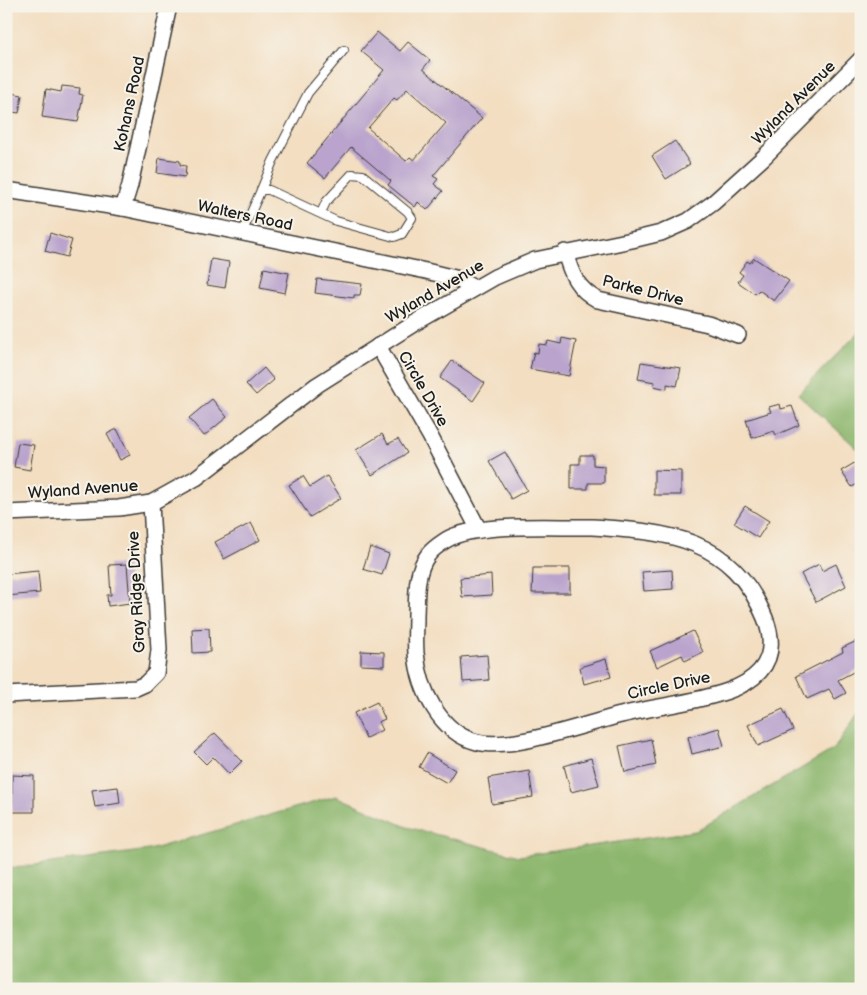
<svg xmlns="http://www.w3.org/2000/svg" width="867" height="995" viewBox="0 0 867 995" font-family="'Balsamiq Sans',sans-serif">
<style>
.forest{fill:#8cb66d;stroke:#546944}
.building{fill:#baa4cd;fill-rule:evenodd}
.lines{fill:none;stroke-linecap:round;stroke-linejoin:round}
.service-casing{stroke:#3c3935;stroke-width:10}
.minor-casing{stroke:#3c3935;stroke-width:18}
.service{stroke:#fff;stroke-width:8}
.minor{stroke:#fff;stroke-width:15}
.labels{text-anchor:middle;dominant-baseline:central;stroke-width:4;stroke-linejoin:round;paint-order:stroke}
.street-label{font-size:16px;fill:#1c1c1c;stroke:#f7f3e8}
</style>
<rect width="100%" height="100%" fill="#f7f3e8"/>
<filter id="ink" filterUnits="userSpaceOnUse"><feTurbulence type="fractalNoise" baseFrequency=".02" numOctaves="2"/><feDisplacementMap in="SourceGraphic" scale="10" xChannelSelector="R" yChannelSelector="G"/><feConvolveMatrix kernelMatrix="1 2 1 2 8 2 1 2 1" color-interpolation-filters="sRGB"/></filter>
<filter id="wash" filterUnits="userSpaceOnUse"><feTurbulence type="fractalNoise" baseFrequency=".0096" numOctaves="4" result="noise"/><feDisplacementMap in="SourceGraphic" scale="20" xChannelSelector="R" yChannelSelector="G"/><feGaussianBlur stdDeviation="1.12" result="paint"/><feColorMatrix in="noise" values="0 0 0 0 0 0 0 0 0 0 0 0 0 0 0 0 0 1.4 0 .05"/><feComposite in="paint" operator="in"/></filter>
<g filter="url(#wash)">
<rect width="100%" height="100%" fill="#f3dec1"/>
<g class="forest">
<polygon points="861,330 861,452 798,394"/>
<polygon points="861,709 861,989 6,989 6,869 149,850 336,796 407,827 519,856 696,831 834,749"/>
</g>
<g id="blocks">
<g class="building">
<path d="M377,32L400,51L408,42L430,60L423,69L482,118L433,176L438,179L434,184L443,191L427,210L418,202L415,207L388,185L391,181L351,147L325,178L307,163L384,70L361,51ZM407,89L446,123L414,160L410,157L406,161L368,128L394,98L397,100Z"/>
<polygon points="62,86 80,88 79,94 83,95 78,122 42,117 46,89 61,92"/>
<polygon points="6,92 22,95 19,113 6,111"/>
<polygon points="675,141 690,164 666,179 652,156"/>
<polygon points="159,158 180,161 180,165 186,166 185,177 157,173"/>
<polygon points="50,233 72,240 67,257 45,251"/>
<polygon points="754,258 789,281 774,301 759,290 755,294 738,282 743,275 739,272 747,261 750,263"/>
<polygon points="211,259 229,262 225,288 207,285"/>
<polygon points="264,268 289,273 285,293 260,288"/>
<polygon points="317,279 362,284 360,295 354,295 354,298 315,293"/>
<polygon points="562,338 576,341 569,376 530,369 534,352 538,353 539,344 547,345 548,341 561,344"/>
<polygon points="452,361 485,383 473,401 440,378"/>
<polygon points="641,362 681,368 677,386 667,384 667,389 654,386 655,382 638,379"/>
<polygon points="264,368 274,380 256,395 246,384"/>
<polygon points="212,399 227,417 204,436 189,418"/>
<polygon points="780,404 781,409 792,406 799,425 776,435 774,431 752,438 746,420 771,412 769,407"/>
<polygon points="117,429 130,455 120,460 107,434"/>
<polygon points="382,434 388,444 398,439 407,453 372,475 356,450"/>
<polygon points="18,443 34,445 30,470 14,467"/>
<polygon points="505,452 527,490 511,499 489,461"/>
<polygon points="580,455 593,455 593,465 604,466 604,483 588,483 588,489 571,489 571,464 580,464"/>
<polygon points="861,459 861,482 852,487 841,471"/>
<polygon points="654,470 681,471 681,495 654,495"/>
<polygon points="303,476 310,487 327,476 341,498 310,517 289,485"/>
<polygon points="745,506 769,521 758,538 734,523"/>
<polygon points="251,523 260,540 224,559 215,542"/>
<polygon points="370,547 389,554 382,575 363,569"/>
<polygon points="127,564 130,603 108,606 107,595 111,595 109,565"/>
<polygon points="819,564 822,571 836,564 846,586 816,602 801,574"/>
<polygon points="533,568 570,568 570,593 532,593"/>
<polygon points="672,570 673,589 644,591 642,572"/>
<polygon points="38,571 40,593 6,596 6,574"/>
<polygon points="491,575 492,595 462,597 460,578"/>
<polygon points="209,628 210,652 193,653 192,629"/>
<polygon points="693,631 703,652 685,661 682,655 657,667 650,651"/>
<polygon points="861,639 861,668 838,680 846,693 835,699 829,689 807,699 796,676 843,652 842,648"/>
<polygon points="361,651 384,652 384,666 361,665"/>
<polygon points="487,655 489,680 463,682 461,657"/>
<polygon points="606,659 611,677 584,684 580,667"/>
<polygon points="377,702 385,719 378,722 382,730 366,738 354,713"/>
<polygon points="783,709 793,730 758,746 748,725"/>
<polygon points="719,728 724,746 692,754 688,737"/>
<polygon points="215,733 242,761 229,774 213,757 206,764 194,752"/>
<polygon points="651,739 656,765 625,772 619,746"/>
<polygon points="427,753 455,770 447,783 419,767"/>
<polygon points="591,758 599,785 571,792 564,766"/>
<polygon points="529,771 533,797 492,804 488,778"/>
<polygon points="12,775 34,776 34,812 12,812"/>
<polygon points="118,787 120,803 95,807 92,790"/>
</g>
</g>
</g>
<g filter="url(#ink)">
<use href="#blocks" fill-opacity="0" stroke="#3c3935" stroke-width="1"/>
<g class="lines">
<g class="service-casing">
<g id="service">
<polyline points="261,190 273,161 308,93 344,50"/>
<polyline points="242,233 261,190 269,190 336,221 394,237 402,234 412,218 408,212 363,175 352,174 326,202 321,213"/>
</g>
</g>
<g class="minor-casing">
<g id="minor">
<polyline points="6,190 123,208 426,271 455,278 474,288"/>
<polyline points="123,208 130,185 169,6"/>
<path d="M565,252C571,274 577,289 598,300L708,324L738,335"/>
<polyline points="378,346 430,436 479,530"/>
<polyline points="6,513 119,508 151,503 196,478 317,385 415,323 495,277 535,260 632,240 661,233 688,221 713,203 764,157 861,59"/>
<path d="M592,527C668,532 732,537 765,618C772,636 774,655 760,671C752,680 739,687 728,691C694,703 656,706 621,715C584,724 512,751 477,742C440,733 419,689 416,653C415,641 416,628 416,615C417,596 415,572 428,555C432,549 440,544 446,540C476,522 555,528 592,527Z"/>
<polyline points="6,695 136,688 145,684 156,673 159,650 151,503"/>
</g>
</g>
<use href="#service" class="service"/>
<use href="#minor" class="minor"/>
</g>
</g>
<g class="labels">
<g class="street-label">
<text transform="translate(794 103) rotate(-45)">Wyland Avenue</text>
<text transform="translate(130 104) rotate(-78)">Kohans Road</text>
<text transform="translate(245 216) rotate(12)">Walters Road</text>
<text transform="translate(643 291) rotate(14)">Parke Drive</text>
<text transform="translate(435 292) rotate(-30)">Wyland Avenue</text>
<text transform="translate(423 389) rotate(60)">Circle Drive</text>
<text transform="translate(83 490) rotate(-4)">Wyland Avenue</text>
<text transform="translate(137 592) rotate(-93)">Gray Ridge Drive</text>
<text transform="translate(669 686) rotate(-12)">Circle Drive</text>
</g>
</g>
<rect width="867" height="995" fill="none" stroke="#f7f3e8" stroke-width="25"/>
</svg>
